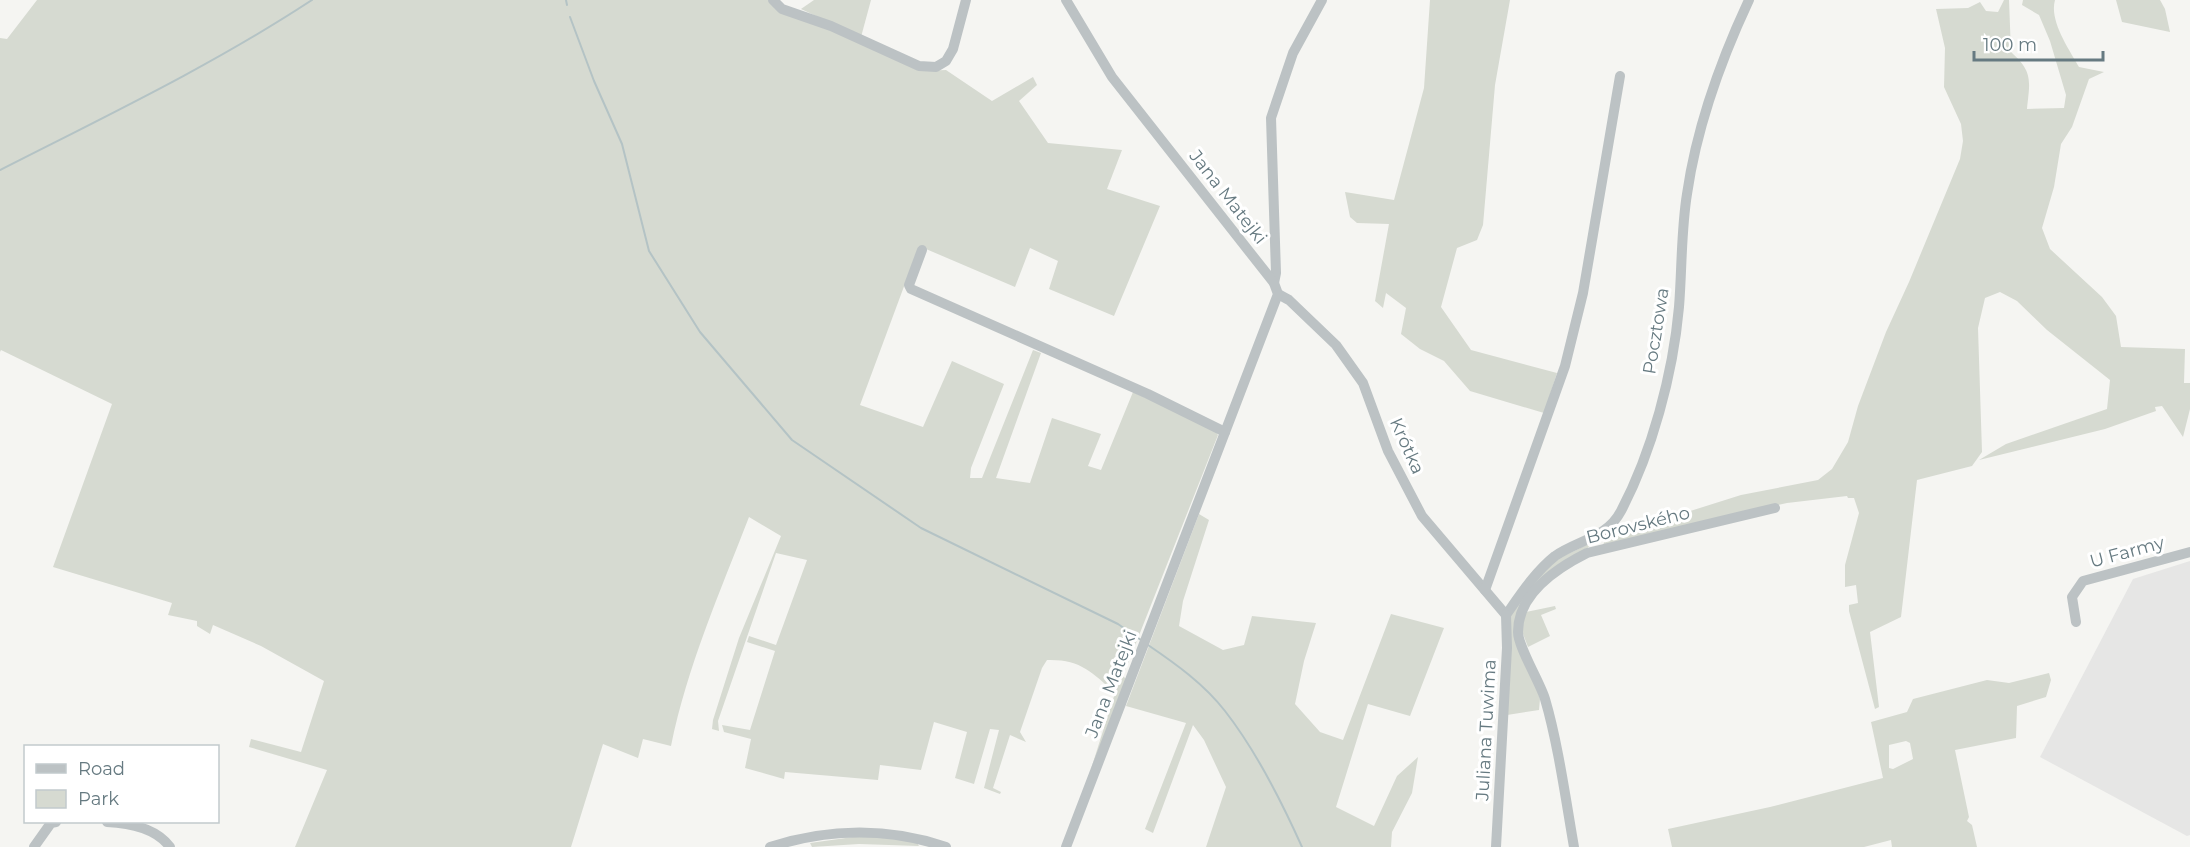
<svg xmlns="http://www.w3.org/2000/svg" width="2190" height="847" viewBox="0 0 2190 847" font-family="Montserrat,sans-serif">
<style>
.built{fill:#e6e6e5}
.green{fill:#d6dad1;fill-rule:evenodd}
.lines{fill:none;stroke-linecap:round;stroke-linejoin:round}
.stream{stroke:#b4c3c5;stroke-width:2}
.minor{stroke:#bcc2c4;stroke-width:10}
.labels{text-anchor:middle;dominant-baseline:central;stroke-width:6;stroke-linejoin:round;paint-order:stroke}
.street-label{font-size:18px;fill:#667a81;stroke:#fff}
</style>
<rect width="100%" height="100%" fill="#f5f5f2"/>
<polygon class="built" points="2190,561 2190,835 2187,836 2040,757 2133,579"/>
<g class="green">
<path d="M37,0H771L923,71L946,70L992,101L1033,77L1037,85L1019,101L1048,143L1122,150L1107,189L1160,206L1114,316L1049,289L1058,261L1030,248L1015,287L919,246L860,405L923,427L952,361L1004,384L971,468L970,478H982L1033,350L1041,353L996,478L1030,483L1052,418L1101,434L1088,466L1101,470L1133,392L1214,429L1218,435L1123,676L1126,679L1091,769L1115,693C1092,672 1080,659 1047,660L1042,668L1020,732L1026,742L1010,735L993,788L1001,792L1000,794L984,788L999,730L990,729L974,784L955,778L967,732L934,722L921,770L880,765L878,780L785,772L784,779L745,768L751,739L724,732L722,725L750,730L775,651L747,642L749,636L776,645L807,560L776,553L718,721L719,731L712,729L713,720L739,638L781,536L749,517C720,592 687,667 671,746L643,739L638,758L603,744L571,847H295L327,770L249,747L251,739L301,752L324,681L261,646L213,625L210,634L197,626V621L168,615L172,603L53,567L112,404L1,350L0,352V38L7,39Z"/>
<polygon points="814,0 871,0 861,37 801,9"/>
<polygon points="1430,0 1510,0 1495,85 1483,225 1477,240 1457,248 1441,307 1471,350 1557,373 1544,413 1470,391 1444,361 1420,349 1401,334 1406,308 1386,293 1383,308 1375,301 1389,224 1357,223 1350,217 1345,192 1394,200 1424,88"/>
<path d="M2004,0H2009L2011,52C2033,72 2030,80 2027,109L2064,108L2066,95L2050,41L2039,15L2022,5L2023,0H2055C2049,21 2069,49 2079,67L2104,72L2089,79L2072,127L2061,144L2054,187L2042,228L2050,249L2102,297L2116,316L2121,347L2185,349L2184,383H2190V409L2183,437L2162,406L2155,407L2156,411L2105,429L1979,460L2006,444L2107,409L2110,380L2047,330L2017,301L2000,292L1985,298L1978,328L1982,452L1972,466L1917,480L1901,617L1870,632L1879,707L1875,709L1849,611V605L1858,603L1856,585L1845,587V565L1859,513L1854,498H1848L1847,496L1787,503L1602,546L1608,537L1741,495L1818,480L1832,469L1848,442L1858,406L1886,332L1909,282L1960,159L1963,141L1961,124L1944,87L1945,48L1936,9L1968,8L1980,2L1986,11L1998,12Z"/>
<polygon points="2116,0 2160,0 2165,9 2170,32 2122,22"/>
<polygon points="1199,514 1209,520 1183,601 1179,626 1223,650 1244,645 1252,616 1316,623 1304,661 1295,704 1320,732 1343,740 1391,614 1444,628 1410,716 1368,704 1336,807 1374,826 1397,776 1418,757 1412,793 1392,832 1391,847 1206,847 1226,787 1204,740 1193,725 1153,833 1145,829 1186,723 1126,706"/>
<polygon points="1591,543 1587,549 1545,575 1515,623 1540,699 1539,710 1507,715 1511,613 1525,591 1555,560"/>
<polygon points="1555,606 1556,609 1541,615 1550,636 1528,647 1520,626 1526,612"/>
<path d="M2049,673L2051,680L2046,697L2017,706L2016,738L1955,750L1969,817L1967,821L1972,825L1977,847H1892L1891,840L1864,847H1672L1668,829L1770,807L1883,778L1871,722L1907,712L1913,699L1987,680L2009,683ZM1906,741L1910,743L1913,759L1893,769L1889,768V745Z"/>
<polygon points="853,837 897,837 916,841 919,846 859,844 812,847 810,843"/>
</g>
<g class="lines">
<g class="stream">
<polyline points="566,0 567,5"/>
<polyline points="570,17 594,81 622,144 649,251 700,332 792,440 921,528 1118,624 1141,640"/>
<path d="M0,170C106,116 213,65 312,0"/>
<path d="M1148,645C1176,664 1204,684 1225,711C1257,752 1281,800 1302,847"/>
</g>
<g class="minor">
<polyline points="773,0 782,9 831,26 919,66 936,67 946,61 953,49 966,0"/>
<polyline points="922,250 909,285 911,289 1148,394 1225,432"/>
<polyline points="1274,283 1276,273 1271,118 1293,53 1322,0"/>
<polyline points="1278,294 1289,300 1336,345 1363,383 1388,451 1422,516 1506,615"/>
<polyline points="1485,590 1565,366 1583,293 1620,76"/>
<path d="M1506,615C1520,595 1535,572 1555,556C1578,540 1607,538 1621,511C1652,452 1673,374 1679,307C1682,270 1681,231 1687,194C1697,125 1720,62 1749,0"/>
<polyline points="2076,622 2072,597 2083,581 2190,552"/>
<path d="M107,822C129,823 156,828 170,847"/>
<polyline points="34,847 51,823 56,822"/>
<path d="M770,847C830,828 887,827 946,847"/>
<polyline points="1066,847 1278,294 1274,283 1112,77 1066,0"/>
<polyline points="1496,847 1507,648 1506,615"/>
<path d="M1574,847C1566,801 1558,743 1545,699C1540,682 1518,647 1518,632C1518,593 1557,568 1587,553L1775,508"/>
</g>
</g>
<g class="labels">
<g class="street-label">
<text transform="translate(1228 197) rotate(52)">Jana Matejki</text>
<text transform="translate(1656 331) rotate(-81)">Pocztowa</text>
<text transform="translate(1407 446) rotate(66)">Krótka</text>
<text transform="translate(1638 525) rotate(-14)">Borovského</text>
<text transform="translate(2127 552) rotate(-15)">U Farmy</text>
<text transform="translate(1111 684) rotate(-69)">Jana Matejki</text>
<text transform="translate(1486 730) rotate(-87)">Juliana Tuwima</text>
</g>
</g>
<rect x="24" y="745" width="195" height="78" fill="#ffffff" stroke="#c2cacd" stroke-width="1.5"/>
<rect x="36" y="764" width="30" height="9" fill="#bcc2c4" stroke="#c2cacd" stroke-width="1.5"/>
<text x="78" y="775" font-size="18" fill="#667a81">Road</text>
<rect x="36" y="790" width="30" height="18" fill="#d6dad1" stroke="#c2cacd" stroke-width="1.5"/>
<text x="78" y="805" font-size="18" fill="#667a81">Park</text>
<path d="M1974 51v9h129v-9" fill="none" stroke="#667a81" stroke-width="3"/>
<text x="1983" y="51" font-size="18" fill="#667a81" stroke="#ffffff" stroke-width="4.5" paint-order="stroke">100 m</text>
</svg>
